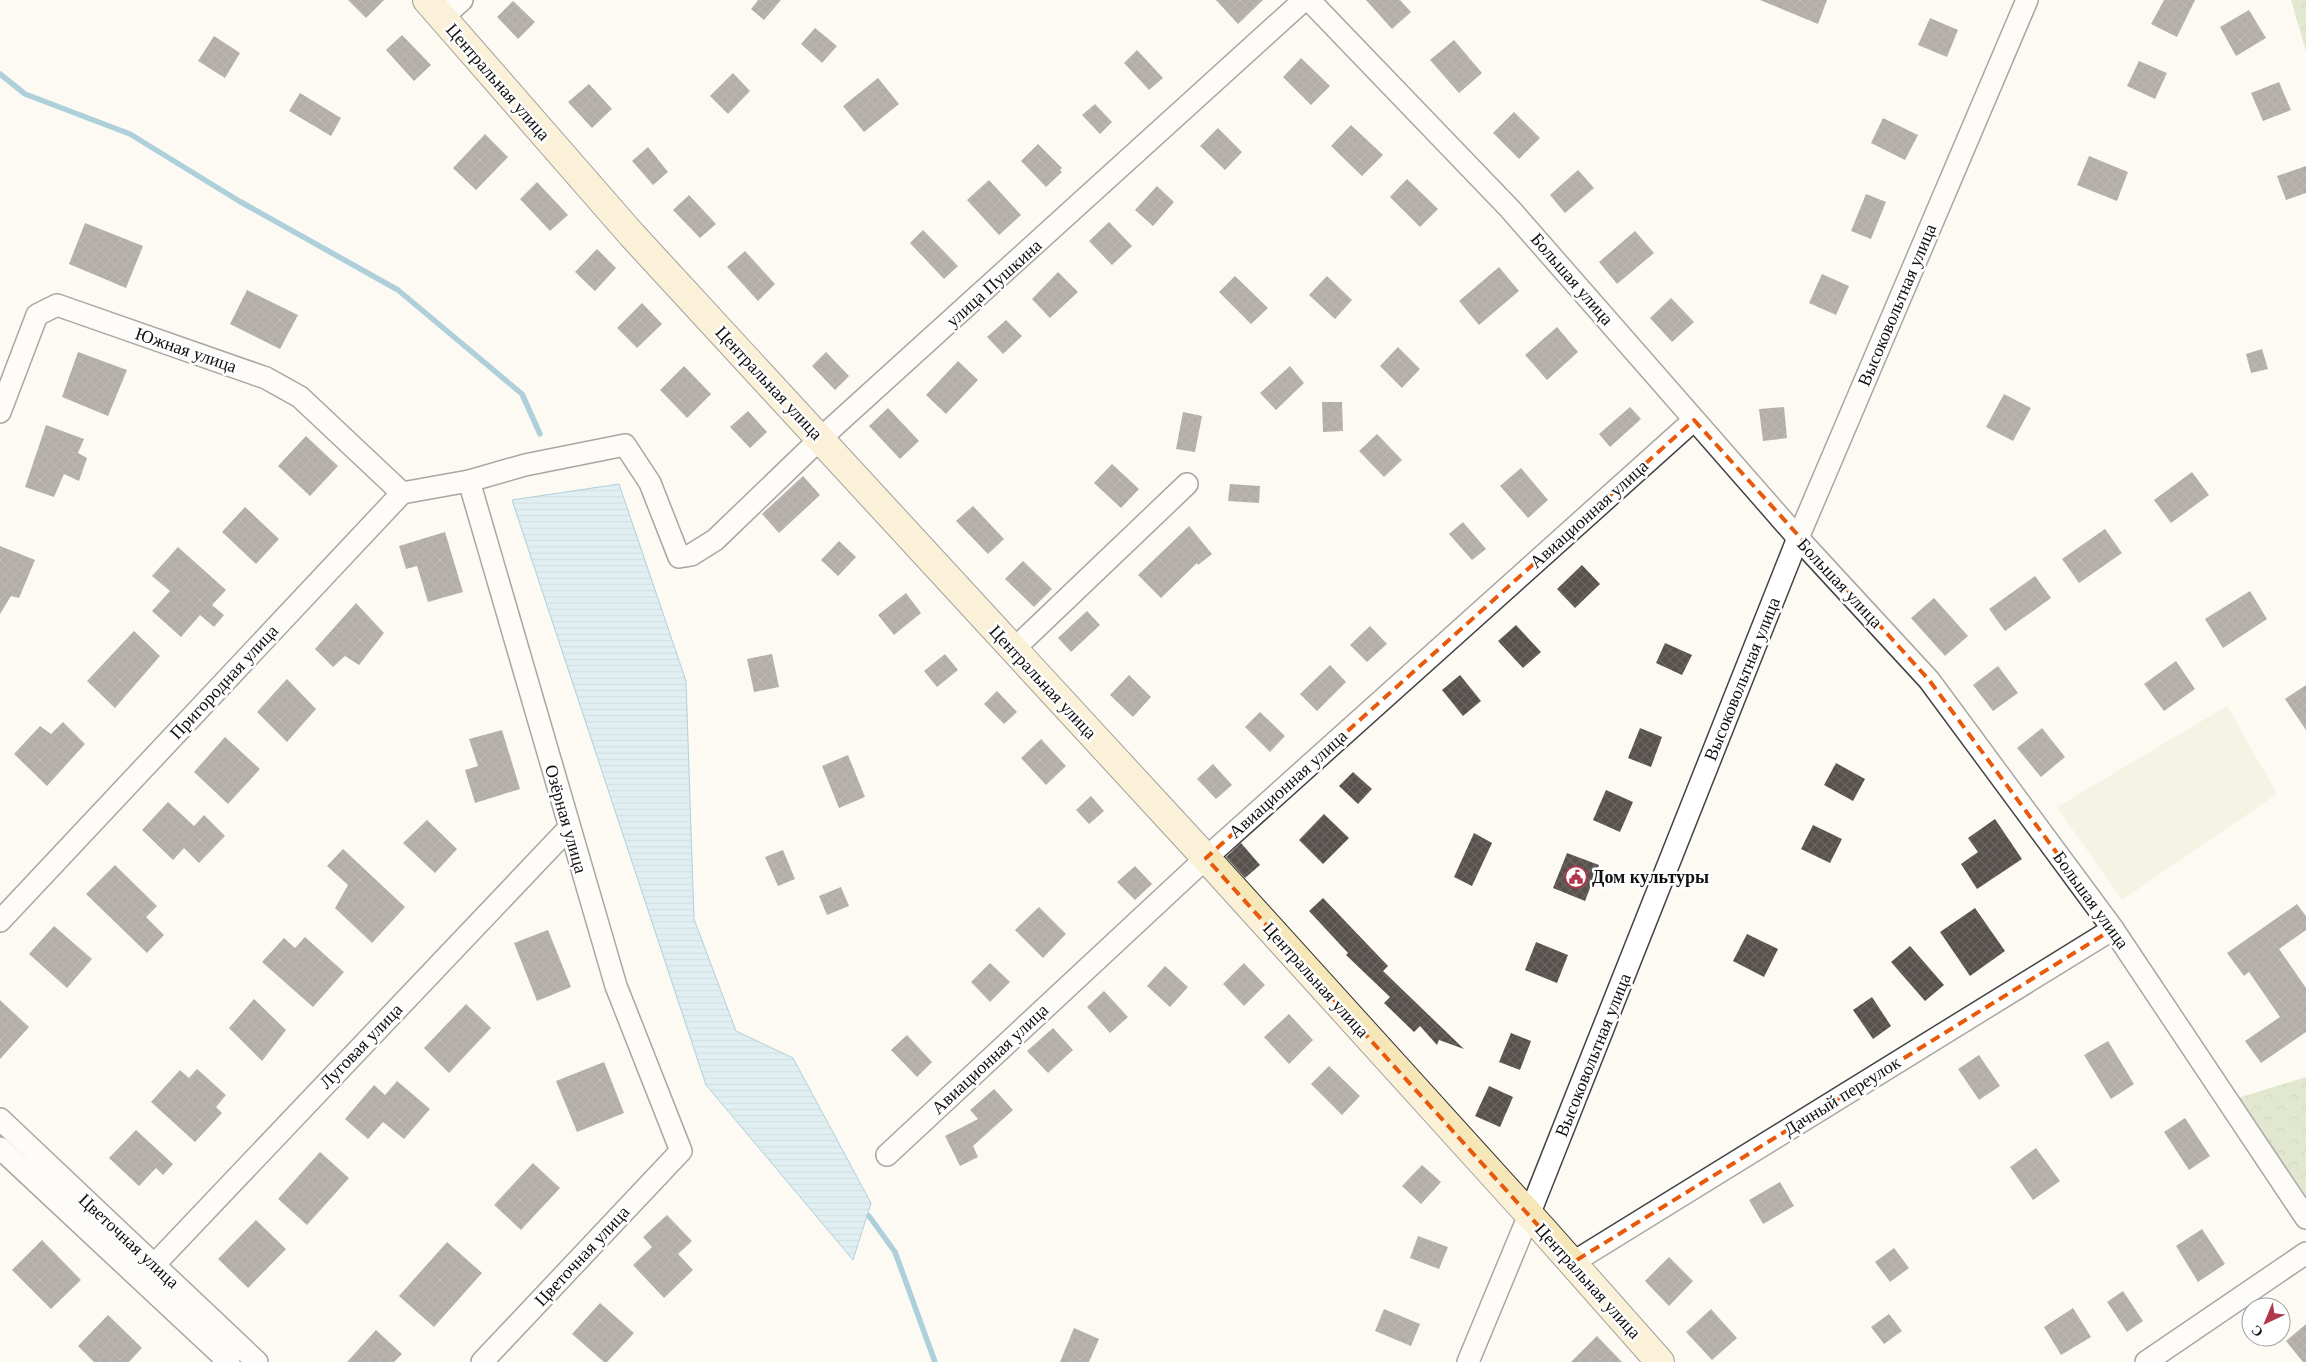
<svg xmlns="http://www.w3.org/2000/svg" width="2306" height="1362" viewBox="0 0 2306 1362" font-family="'Times New Roman',serif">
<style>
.forest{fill:url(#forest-crowns)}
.pitch{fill:#e7edd1}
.water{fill:url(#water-rules);stroke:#4e9ebd}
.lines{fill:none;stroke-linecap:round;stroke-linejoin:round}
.stream{stroke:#4e9ebd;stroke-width:5.5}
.building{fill:url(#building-cross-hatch)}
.street-casing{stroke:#434343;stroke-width:24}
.secondary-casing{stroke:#323232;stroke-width:30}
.street{stroke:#fff;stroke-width:21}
.secondary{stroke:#f5e7b7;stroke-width:28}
.marked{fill:none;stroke:#e8590c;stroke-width:4;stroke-dasharray:10 6;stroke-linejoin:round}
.labels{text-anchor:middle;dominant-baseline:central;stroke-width:5;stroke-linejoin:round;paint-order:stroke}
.street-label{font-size:18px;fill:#101010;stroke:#fff}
.poi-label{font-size:18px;font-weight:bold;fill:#101010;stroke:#fff;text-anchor:start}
</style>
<defs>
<pattern id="forest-crowns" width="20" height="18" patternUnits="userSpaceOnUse" patternTransform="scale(1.25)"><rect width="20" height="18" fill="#bed3a2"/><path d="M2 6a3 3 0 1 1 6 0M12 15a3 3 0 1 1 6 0" fill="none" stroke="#a2b48a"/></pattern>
<pattern id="water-rules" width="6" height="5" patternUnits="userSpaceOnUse" patternTransform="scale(1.25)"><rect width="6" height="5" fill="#bee3ef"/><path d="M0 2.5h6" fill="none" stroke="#a2c2cc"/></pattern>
<pattern id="building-cross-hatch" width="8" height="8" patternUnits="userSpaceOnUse" patternTransform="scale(1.25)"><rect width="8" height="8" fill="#57504d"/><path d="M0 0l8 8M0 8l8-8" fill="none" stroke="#6a6562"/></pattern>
</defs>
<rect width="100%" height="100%" fill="#fdfaf4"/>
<g class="forest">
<polygon points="2291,0 2306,0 2306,51"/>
<polygon points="2306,1077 2306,1203 2238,1098"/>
</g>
<polygon class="pitch" points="2227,706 2277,794 2122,900 2057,807"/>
<polygon class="water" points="619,484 686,681 694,919 736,1031 793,1058 871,1203 853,1260 706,1085 512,500"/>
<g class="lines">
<g class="stream">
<polyline points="0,74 25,94 130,134 239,201 398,290 522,394 540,434"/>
<polyline points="869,1216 895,1252 935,1362"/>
</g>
</g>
<g class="building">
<polygon points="348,0 384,0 366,18"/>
<polygon points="758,0 781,0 764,20 751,9"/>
<polygon points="1216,0 1263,0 1238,24"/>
<polygon points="1366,0 1400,0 1411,12 1392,29"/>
<polygon points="1760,0 1827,0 1818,24"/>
<polygon points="2164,0 2195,0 2177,37 2151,24"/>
<polygon points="513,1 535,22 518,39 497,17"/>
<polygon points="2249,10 2266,38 2236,56 2220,27"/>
<polygon points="1930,18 1958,30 1947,57 1918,45"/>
<polygon points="815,28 837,46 822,63 801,44"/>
<polygon points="402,35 431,65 414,81 386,50"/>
<polygon points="214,36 240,53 225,78 198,61"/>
<polygon points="1454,40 1482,73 1459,93 1430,60"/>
<polygon points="1137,50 1163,78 1149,90 1124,63"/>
<polygon points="1301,58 1330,86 1311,105 1283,77"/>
<polygon points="2139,61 2167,73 2155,99 2127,86"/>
<polygon points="733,73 750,91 728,114 710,96"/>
<polygon points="878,78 899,104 864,132 843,106"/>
<polygon points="2279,82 2291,110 2263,121 2251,93"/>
<polygon points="589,84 612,109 592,128 568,102"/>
<polygon points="300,93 341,118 331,136 289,111"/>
<polygon points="1095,104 1112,122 1100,134 1082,115"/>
<polygon points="1514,112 1540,138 1519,159 1493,133"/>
<polygon points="1883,118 1918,135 1905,160 1871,143"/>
<polygon points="1351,125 1383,155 1362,176 1331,146"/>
<polygon points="1218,128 1242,152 1225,170 1200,146"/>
<polygon points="485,134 508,157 476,190 453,168"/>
<polygon points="1038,144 1062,168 1060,170 1062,172 1046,187 1021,161"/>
<polygon points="648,147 668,172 653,185 632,161"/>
<polygon points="2089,156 2128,172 2117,201 2077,185"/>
<polygon points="2306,166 2306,193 2286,200 2277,176"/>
<polygon points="1578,170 1594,188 1565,213 1550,195"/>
<polygon points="1407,179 1438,209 1420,227 1390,197"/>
<polygon points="989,180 1021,215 999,235 967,200"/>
<polygon points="537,182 568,215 550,231 520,199"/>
<polygon points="1157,186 1174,202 1153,226 1135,210"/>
<polygon points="1866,194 1886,202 1871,239 1851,231"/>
<polygon points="689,195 716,224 700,238 673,210"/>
<polygon points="1109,222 1132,246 1112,265 1089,241"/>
<polygon points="85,223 143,246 126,288 69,264"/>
<polygon points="923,230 958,266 944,279 910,243"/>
<polygon points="1635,231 1654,253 1617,284 1599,262"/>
<polygon points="597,249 616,268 595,291 575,272"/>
<polygon points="745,251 775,284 758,301 727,267"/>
<polygon points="1499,267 1519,291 1479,325 1459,301"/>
<polygon points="1058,272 1078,292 1050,318 1032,299"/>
<polygon points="1822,274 1849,286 1836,315 1809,303"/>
<polygon points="1235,276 1268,308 1251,324 1219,292"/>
<polygon points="1327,276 1352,300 1335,319 1309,295"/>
<polygon points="247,290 298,315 280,349 230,324"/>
<polygon points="1671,298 1694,322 1672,342 1650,318"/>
<polygon points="642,303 662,324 637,348 617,328"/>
<polygon points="1006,320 1022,336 1003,354 987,337"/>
<polygon points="1557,327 1578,352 1547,380 1525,355"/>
<polygon points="1398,347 1420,369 1402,388 1380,366"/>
<polygon points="2262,349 2268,369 2251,373 2246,354"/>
<polygon points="78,352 127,370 108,416 62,397"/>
<polygon points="826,352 849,376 835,390 812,366"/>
<polygon points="958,361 978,380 946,414 926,395"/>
<polygon points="684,366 711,394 687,418 660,390"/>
<polygon points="1290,366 1304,383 1276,410 1260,393"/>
<polygon points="2004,394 2031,408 2013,441 1986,427"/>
<polygon points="1322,402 1342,402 1343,431 1323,432"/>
<polygon points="1630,407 1641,419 1610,447 1599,434"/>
<polygon points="1784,407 1787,438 1763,441 1759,409"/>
<polygon points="888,408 919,441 900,459 869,426"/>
<polygon points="748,411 767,432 750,448 730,427"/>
<polygon points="1183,412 1202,416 1195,452 1176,449"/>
<polygon points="46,425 84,439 78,453 87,458 79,481 64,474 54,497 25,487"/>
<polygon points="1377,434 1402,460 1384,477 1359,451"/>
<polygon points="306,436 338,466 310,496 278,466"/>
<polygon points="1112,464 1139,489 1121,508 1094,483"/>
<polygon points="1521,468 1548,500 1528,518 1500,486"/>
<polygon points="2192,472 2209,495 2171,523 2154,500"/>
<polygon points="803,476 820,495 779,533 762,514"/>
<polygon points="1230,484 1260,486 1259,503 1228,501"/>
<polygon points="973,506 1004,539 988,554 956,521"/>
<polygon points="245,507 279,539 256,564 222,532"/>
<polygon points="1463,522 1486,549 1472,560 1449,534"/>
<polygon points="1189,526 1212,554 1198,565 1197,563 1161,598 1138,575"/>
<polygon points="2105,529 2122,553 2079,583 2062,559"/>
<polygon points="445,532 463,592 428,602 417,566 406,569 399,546"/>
<polygon points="839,541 856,557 838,576 821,560"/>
<polygon points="0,546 35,560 19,598 11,596 0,614"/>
<polygon points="178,547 226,590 212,605 224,615 214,627 200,615 181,637 152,611 170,591 152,576"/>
<polygon points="1023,561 1052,589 1034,607 1005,579"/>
<polygon points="1582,565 1600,584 1575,608 1557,589"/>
<polygon points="2035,576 2051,598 2005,631 1989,609"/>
<polygon points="2250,591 2267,619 2223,648 2205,619"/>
<polygon points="906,593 921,613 894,635 878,615"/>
<polygon points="1934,598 1968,636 1945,656 1911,618"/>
<polygon points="356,603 384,633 359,665 345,656 333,667 315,649"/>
<polygon points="1087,611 1100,625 1071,652 1058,638"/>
<polygon points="1516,625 1541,652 1523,668 1498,641"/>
<polygon points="1370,626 1387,644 1367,662 1350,645"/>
<polygon points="134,631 160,656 115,708 87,681"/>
<polygon points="1665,643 1692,655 1682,675 1656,663"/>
<polygon points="772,654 779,687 754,692 747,659"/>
<polygon points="945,654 958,670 937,687 924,671"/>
<polygon points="2176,661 2195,689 2164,711 2144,684"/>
<polygon points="1330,665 1346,682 1317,711 1300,694"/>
<polygon points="1998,666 2018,693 1993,711 1973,685"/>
<polygon points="1129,675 1151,697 1133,717 1110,695"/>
<polygon points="1460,675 1481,701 1463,716 1442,690"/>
<polygon points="287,679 316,709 287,742 257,712"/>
<polygon points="2306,685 2306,730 2285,699"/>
<polygon points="997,691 1017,712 1004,724 984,704"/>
<polygon points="1260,712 1285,736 1270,752 1245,727"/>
<polygon points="63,722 85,744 47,786 14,754 40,726 51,734"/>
<polygon points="1640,728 1662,737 1651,767 1628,758"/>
<polygon points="2042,728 2065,757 2041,777 2017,748"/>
<polygon points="502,730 520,789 475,803 465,770 478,766 469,739"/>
<polygon points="225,737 260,769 228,804 194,772"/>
<polygon points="1041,739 1066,766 1046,785 1021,758"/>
<polygon points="848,755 865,797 839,808 822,766"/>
<polygon points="1836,763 1865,779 1853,801 1824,785"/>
<polygon points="1213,764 1232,785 1216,799 1197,779"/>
<polygon points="1353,772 1372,789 1358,804 1339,786"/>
<polygon points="1606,790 1633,802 1620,832 1593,820"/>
<polygon points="1091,796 1104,811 1089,824 1076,810"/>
<polygon points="168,802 194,826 204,815 225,836 199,863 184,848 173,860 142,830"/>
<polygon points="1324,814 1349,838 1323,864 1299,840"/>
<polygon points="1995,819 2022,859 1977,889 1961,864 1978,852 1968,838"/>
<polygon points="427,820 457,849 435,873 403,843"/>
<polygon points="1813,825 1842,839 1830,863 1801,849"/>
<polygon points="1474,833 1492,843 1472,886 1454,877"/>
<polygon points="1241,843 1260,865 1245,878 1226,857"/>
<polygon points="343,849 405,907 372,943 335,908 348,885 327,866"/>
<polygon points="783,850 795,879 778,886 765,857"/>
<polygon points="1567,853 1599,865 1585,901 1553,888"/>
<polygon points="115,865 157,906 146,917 164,935 147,953 86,894"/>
<polygon points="1135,866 1152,884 1135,900 1117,882"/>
<polygon points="841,887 849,906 827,915 819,896"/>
<polygon points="1323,898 1388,966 1383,971 1464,1049 1439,1040 1437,1045 1420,1026 1414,1032 1384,1003 1390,997 1346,955 1348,953 1309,911"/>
<polygon points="2297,904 2306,916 2306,930 2279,949 2306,988 2306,1032 2261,1063 2245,1041 2280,1017 2249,972 2244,976 2227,953"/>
<polygon points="1039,907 1066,934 1043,958 1015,930"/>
<polygon points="1975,908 2005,951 1970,976 1940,932"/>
<polygon points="54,926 92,959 67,988 29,954"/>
<polygon points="548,930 571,987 537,1001 514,943"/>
<polygon points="1747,934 1778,949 1764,977 1733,961"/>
<polygon points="305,937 344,972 313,1007 262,962 284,938 295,948"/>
<polygon points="1536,942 1568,955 1557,983 1525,970"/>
<polygon points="1910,946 1944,985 1925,1001 1891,962"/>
<polygon points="990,963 1010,982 990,1002 971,982"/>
<polygon points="1244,963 1265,985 1244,1006 1223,984"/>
<polygon points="1165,966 1188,987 1170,1007 1147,986"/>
<polygon points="1104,991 1128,1017 1110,1033 1087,1007"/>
<polygon points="1872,997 1891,1026 1873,1039 1853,1010"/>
<polygon points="254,999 286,1030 262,1061 229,1028"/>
<polygon points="0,1000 29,1027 0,1059"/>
<polygon points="466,1004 491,1028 449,1073 424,1048"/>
<polygon points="1289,1014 1313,1040 1289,1064 1264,1037"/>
<polygon points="1053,1028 1073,1050 1048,1073 1027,1051"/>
<polygon points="1511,1033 1531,1041 1520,1070 1499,1062"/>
<polygon points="907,1035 932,1062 917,1077 891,1050"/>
<polygon points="2108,1041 2134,1084 2111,1099 2084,1055"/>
<polygon points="1979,1055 2000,1086 1979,1100 1958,1069"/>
<polygon points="604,1062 624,1113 577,1132 556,1081"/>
<polygon points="1329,1066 1360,1096 1342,1115 1311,1084"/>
<polygon points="197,1069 226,1095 216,1107 222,1113 195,1142 151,1102 180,1070 189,1078"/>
<polygon points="397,1081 430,1109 404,1139 383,1122 368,1139 345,1119 374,1085 385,1095"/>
<polygon points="1489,1086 1513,1097 1500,1127 1475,1116"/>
<polygon points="994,1089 1013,1110 973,1146 978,1157 960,1166 945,1136 978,1119 970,1110"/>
<polygon points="2185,1118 2210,1156 2189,1170 2164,1132"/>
<polygon points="136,1130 173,1164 163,1175 156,1168 139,1186 109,1158"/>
<polygon points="2036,1148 2060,1181 2033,1200 2010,1167"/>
<polygon points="320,1152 349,1178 307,1225 278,1199"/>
<polygon points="533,1163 560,1188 521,1230 494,1205"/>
<polygon points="1422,1165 1441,1182 1421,1204 1402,1186"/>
<polygon points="1780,1182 1794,1206 1763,1224 1749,1200"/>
<polygon points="667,1215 692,1241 678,1254 693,1270 664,1298 633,1265 652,1247 643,1237"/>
<polygon points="256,1220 286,1249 248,1288 218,1259"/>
<polygon points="2202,1229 2225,1264 2198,1282 2176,1246"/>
<polygon points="1418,1236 1448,1247 1439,1269 1410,1258"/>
<polygon points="42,1240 81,1280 51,1309 12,1270"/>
<polygon points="447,1242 482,1273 434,1327 399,1296"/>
<polygon points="1894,1248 1909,1268 1890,1282 1875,1262"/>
<polygon points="1669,1257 1693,1281 1669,1306 1645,1281"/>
<polygon points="2123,1291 2143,1321 2127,1332 2107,1302"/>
<polygon points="600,1303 634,1333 607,1362 604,1362 572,1334"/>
<polygon points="2073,1308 2091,1337 2061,1355 2044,1327"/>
<polygon points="1384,1309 1420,1324 1411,1346 1375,1331"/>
<polygon points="1711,1309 1737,1338 1712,1360 1686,1332"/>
<polygon points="1889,1314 1902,1331 1884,1344 1871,1327"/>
<polygon points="108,1315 142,1348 129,1362 94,1362 78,1346"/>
<polygon points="2306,1324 2306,1362 2303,1362 2286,1341"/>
<polygon points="1074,1328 1099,1339 1089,1362 1060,1362"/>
<polygon points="376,1330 402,1354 394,1362 347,1362"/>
<polygon points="1597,1336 1622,1362 1571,1362"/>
</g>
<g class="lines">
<g class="street-casing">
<g id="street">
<polyline points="1309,0 1510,209 1798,538 1929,680 2113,929 2306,1218"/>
<polyline points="442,18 462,0"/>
<polyline points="0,412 37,315 57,305 266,378 300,397 402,493"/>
<polyline points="469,481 616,986 681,1151 482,1362"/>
<polyline points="1013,650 1187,484"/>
<polyline points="0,921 402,493 469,481 525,465 625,445 650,483 679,557 691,555 715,540 821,438 1304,0"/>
<polyline points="0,1119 257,1362"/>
<polyline points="0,1148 229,1362"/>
<polyline points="887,1155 1206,858 1694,420"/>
<polyline points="1572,1263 2113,929"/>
<polyline points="154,1265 569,828"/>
<polyline points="1468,1362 1529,1215 1798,538 2027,0"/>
<polyline points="2146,1362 2306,1253"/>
</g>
</g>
<g class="secondary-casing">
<polyline id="secondary" points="427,0 632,235 1206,858 1545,1232 1660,1362"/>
</g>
<use href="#street" class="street"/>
<use href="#secondary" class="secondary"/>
</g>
<path d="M0 0H2306V1362H0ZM1694,420L1929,680L2113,929L1572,1263L1206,858Z" fill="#fdfaf4" fill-opacity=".55" fill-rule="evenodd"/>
<path class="marked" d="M1694,420L1929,680L2113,929L1572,1263L1206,858Z"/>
<defs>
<g id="civic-ring" transform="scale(1.125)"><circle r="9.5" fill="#fff" stroke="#af384c" stroke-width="1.5"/><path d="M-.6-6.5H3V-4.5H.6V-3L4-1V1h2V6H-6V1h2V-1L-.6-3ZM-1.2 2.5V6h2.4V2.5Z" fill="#af384c"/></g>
</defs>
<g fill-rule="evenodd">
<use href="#civic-ring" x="1576" y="877"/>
</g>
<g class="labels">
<g class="street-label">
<text transform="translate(498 82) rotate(49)">Центральная улица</text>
<text transform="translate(1572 279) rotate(49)">Большая улица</text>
<text transform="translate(994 283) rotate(-42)">улица Пушкина</text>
<text transform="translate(1897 305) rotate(-67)">Высоковольтная улица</text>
<text transform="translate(186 350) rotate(19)">Южная улица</text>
<text transform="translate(769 383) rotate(47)">Центральная улица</text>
<text transform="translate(1589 514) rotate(-42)">Авиационная улица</text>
<text transform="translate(1840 583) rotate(47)">Большая улица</text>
<text transform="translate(1742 679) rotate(-68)">Высоковольтная улица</text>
<text transform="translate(224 682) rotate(-47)">Пригородная улица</text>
<text transform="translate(1043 682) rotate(47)">Центральная улица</text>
<text transform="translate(1288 784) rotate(-42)">Авиационная улица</text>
<text transform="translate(566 819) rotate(74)">Озёрная улица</text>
<text transform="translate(2091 900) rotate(54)">Большая улица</text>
<text transform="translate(1316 980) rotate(48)">Центральная улица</text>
<text transform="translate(361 1046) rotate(-46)">Луговая улица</text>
<text transform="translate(1593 1055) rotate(-68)">Высоковольтная улица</text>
<text transform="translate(990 1059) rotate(-43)">Авиационная улица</text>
<text transform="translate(1842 1096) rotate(-32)">Дачный переулок</text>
<text transform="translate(129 1241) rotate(43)">Цветочная улица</text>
<text transform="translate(582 1256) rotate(-47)">Цветочная улица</text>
<text transform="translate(1588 1281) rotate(48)">Центральная улица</text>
</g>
<g class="poi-label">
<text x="1592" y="877">Дом культуры</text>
</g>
</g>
<g transform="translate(2266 1322) rotate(224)"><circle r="24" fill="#ffffff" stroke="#9f9f9f"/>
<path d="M0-4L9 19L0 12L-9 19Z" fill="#af384c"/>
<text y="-8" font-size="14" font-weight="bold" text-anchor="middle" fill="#101010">С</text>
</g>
</svg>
